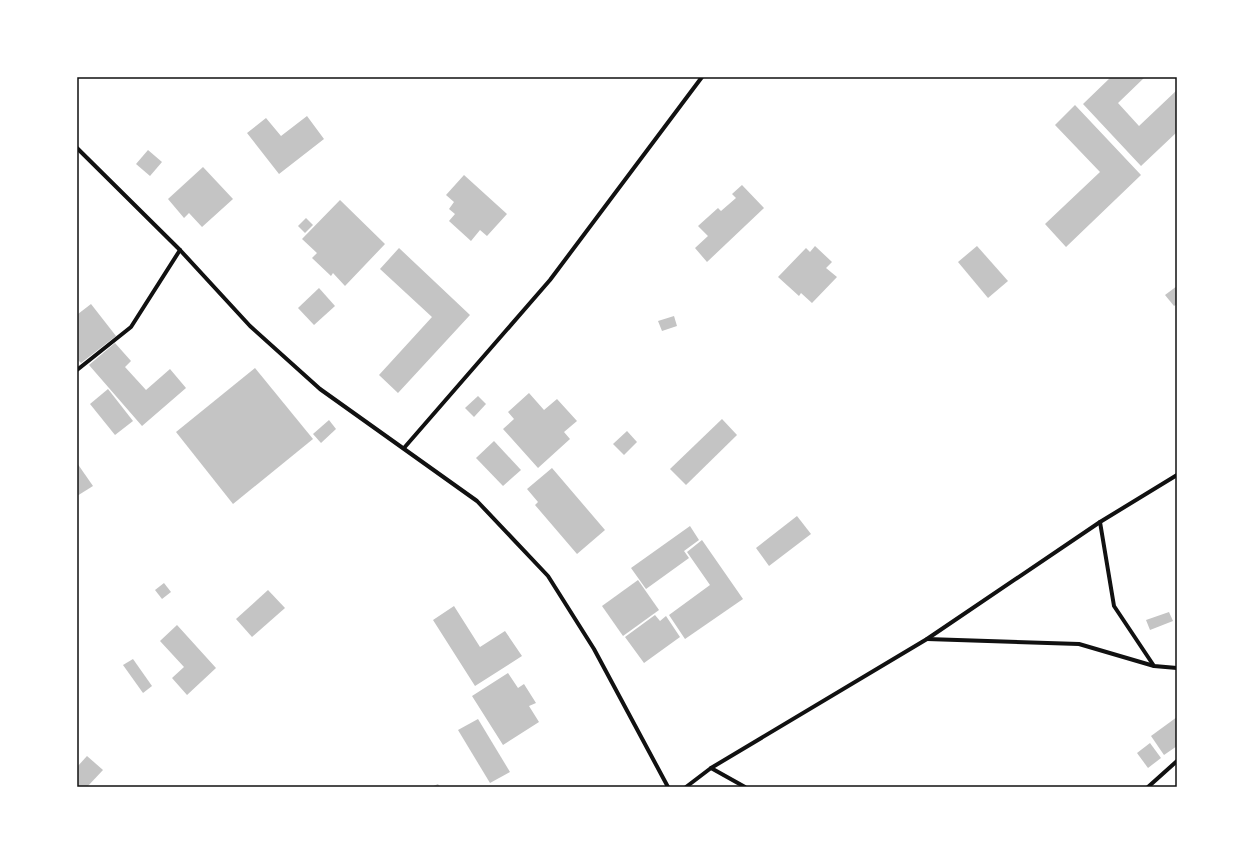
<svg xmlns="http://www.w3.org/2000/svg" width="1254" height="864" viewBox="0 0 1254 864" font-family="Raleway,sans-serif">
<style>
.building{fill:#c4c4c4}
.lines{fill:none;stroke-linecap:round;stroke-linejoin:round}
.minor{stroke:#111;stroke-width:4}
.neatline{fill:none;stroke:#111;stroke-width:1.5}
</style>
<rect width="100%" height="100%" fill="#fff"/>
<g class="building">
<polygon points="1111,77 1145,77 1118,103 1139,126 1177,90 1177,132 1141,166 1083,104"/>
<polygon points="1075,105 1141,175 1066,247 1045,224 1100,172 1055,125"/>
<polygon points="307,116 324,139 279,174 247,133 266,118 281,136"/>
<polygon points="148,150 162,162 150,176 136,164"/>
<polygon points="203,167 233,199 202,227 189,213 184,218 168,199"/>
<polygon points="464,175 507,214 487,236 480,230 471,241 449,221 455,214 449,209 454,202 446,195"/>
<polygon points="742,185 764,208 707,262 695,248 708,236 698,226 718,208 721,211 736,198 732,194"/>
<polygon points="340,200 385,244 345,286 333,273 331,276 312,258 317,253 302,239"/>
<polygon points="306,218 313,225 305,233 298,226"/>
<polygon points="815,246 832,262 826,268 837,277 812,303 801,293 799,296 778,277 806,248 810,252"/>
<polygon points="977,246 1008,281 988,298 958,262"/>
<polygon points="399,248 470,315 398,393 379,375 432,317 380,269"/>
<polygon points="1177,286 1177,304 1174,306 1165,295"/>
<polygon points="319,288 335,306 314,325 298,308"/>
<polygon points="91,304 116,336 81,363 77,359 77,312 78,314"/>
<polygon points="674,316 677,326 662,331 658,321"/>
<polygon points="115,343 131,361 125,367 146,390 170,369 186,388 142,426 89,365"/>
<polygon points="255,368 313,439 233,504 176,432"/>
<polygon points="108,389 133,421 115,435 90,404"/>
<polygon points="529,393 544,410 557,399 577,421 564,432 570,439 538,468 503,429 514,419 508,412"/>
<polygon points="478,396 486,404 474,417 465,408"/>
<polygon points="722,419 737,435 686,485 670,469"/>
<polygon points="329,420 336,429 321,443 313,434"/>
<polygon points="627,431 637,442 624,455 613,444"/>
<polygon points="494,441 521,470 503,486 476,458"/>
<polygon points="77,463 93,486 77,496"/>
<polygon points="552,468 605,530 577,554 535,505 538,502 527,489"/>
<polygon points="797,516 811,534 769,566 756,548"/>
<polygon points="690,526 699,540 684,551 689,558 646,589 631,568"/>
<polygon points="702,540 743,599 685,639 669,615 710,585 687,552"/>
<polygon points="638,580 659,610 623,636 602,606"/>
<polygon points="164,583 171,592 162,599 155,590"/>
<polygon points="268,590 285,608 252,637 236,619"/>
<polygon points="454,606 480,647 505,631 522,656 475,686 433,620"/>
<polygon points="1169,612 1173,621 1150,630 1146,620"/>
<polygon points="655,615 660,621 666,616 680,637 644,663 625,637"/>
<polygon points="177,625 216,668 187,695 172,678 184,667 160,641"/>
<polygon points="133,659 152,686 143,693 123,665"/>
<polygon points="508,673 518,688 524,684 536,703 529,706 539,722 503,745 472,696"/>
<polygon points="1177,717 1177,746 1164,755 1151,736"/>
<polygon points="478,719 510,772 490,783 458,730"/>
<polygon points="1150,743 1161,758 1148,768 1137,753"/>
<polygon points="87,756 103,770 87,787 77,787 77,767"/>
<polygon points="438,784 440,787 431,787"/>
</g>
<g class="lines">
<g class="minor">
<polyline points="77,148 180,250 250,326 320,389 477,501 548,576 594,649 668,787"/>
<polyline points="77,370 131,327 180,250"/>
<polyline points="404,448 550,280 702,77"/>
<polyline points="1100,522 1114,606 1154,666"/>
<polyline points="927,639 1079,644 1154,666 1177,668"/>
<polyline points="711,768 745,787"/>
<polyline points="686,787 711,768 927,639 1100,522 1177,475"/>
<polyline points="1148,787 1177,761"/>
</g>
</g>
<rect width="1254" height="864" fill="none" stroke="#ffffff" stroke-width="156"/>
<rect x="78" y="78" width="1098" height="708" class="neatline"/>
</svg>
